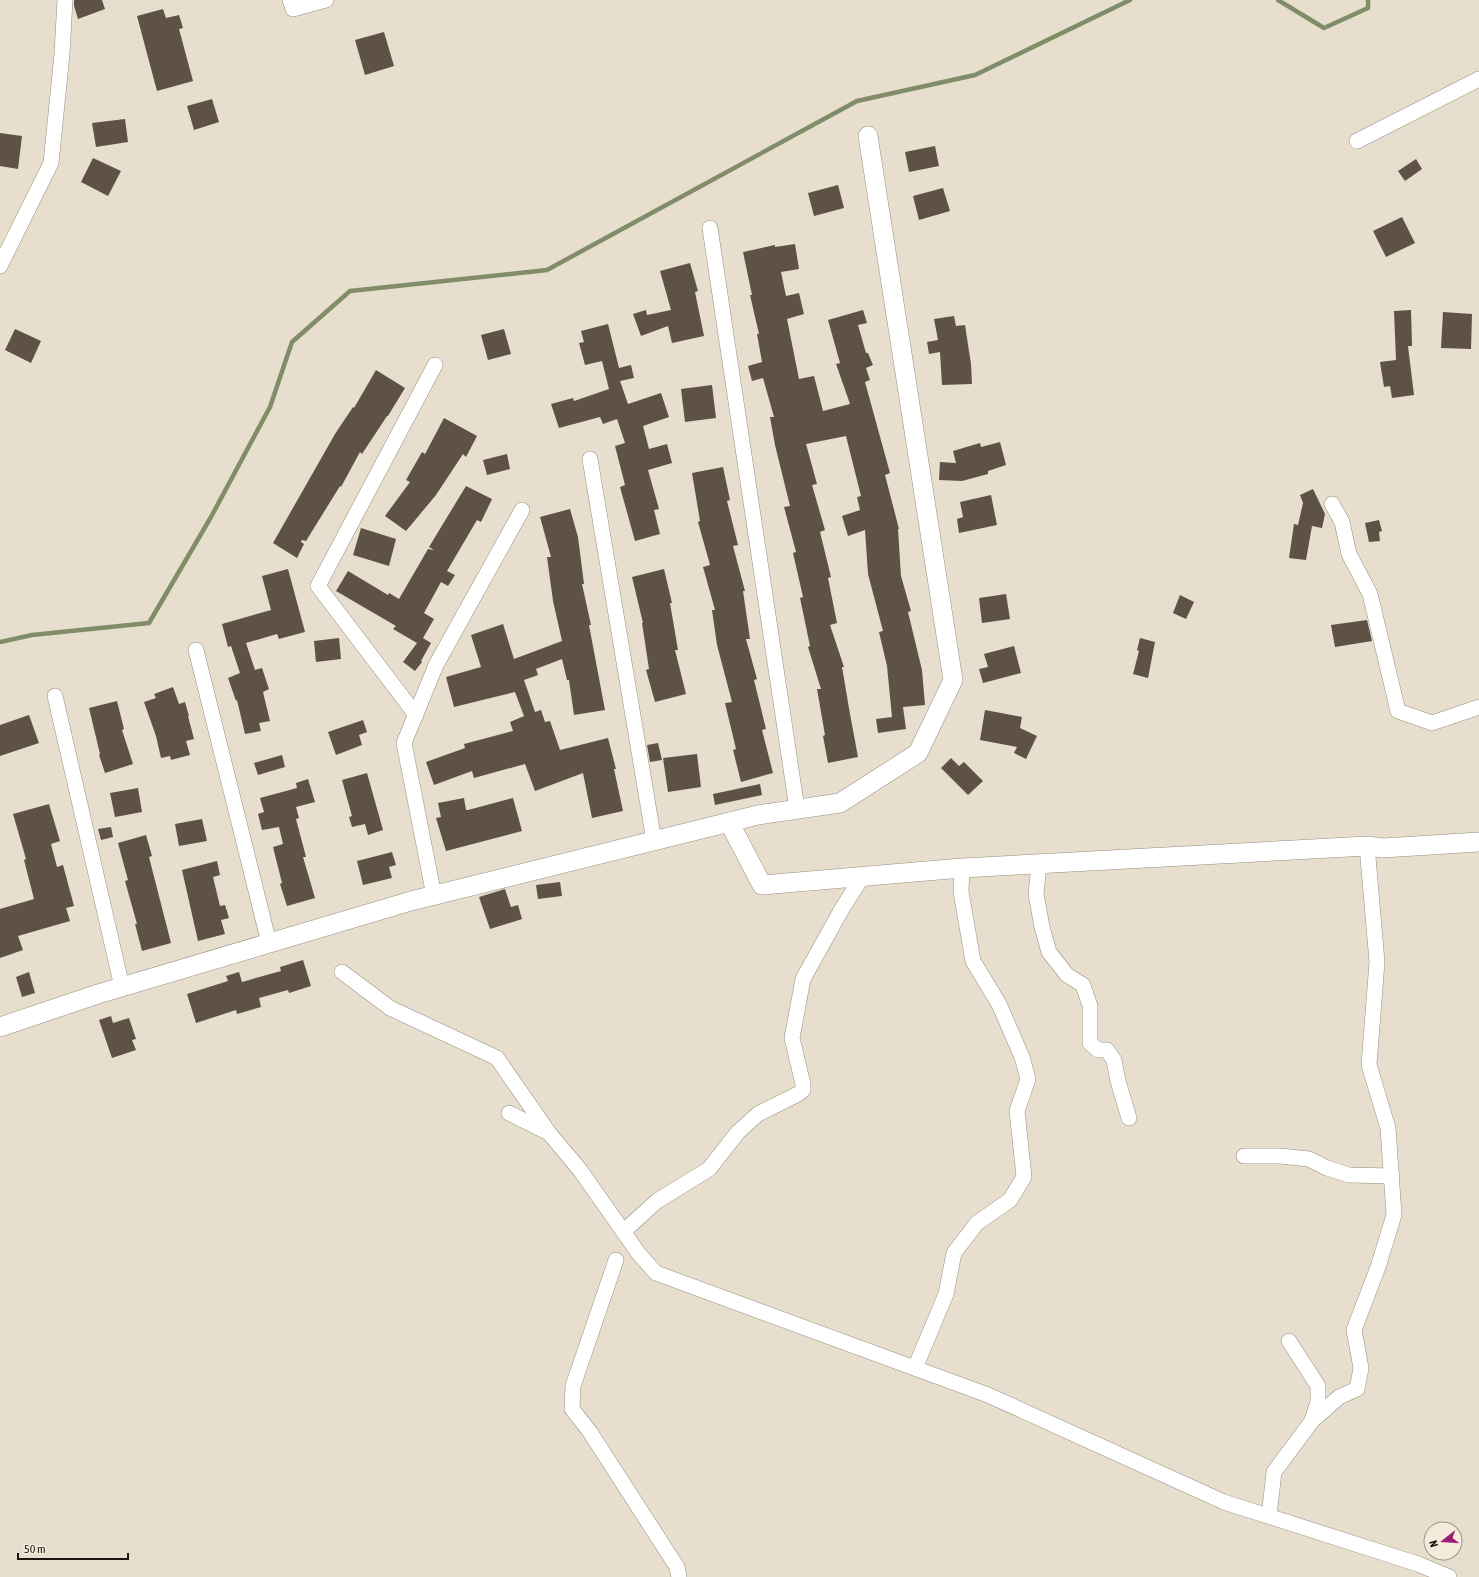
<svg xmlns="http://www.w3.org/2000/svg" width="1479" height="1577" viewBox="0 0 1479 1577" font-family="'Asap Condensed',sans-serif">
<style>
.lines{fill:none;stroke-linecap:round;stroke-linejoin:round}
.stream{stroke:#818c68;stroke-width:4.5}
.building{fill:#5e5246}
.minor-casing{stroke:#978f7f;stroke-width:16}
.tertiary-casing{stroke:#978f7f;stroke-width:20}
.minor{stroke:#fff;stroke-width:15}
.tertiary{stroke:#fff;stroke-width:19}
</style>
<rect width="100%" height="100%" fill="#e7decd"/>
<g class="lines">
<g class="stream">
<polyline points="1278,0 1324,28 1368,8 1368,0"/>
<polyline points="0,642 32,635 149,623 211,517 270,407 292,342 350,291 547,270 857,101 975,75 1130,0"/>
</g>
</g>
<g class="building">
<polygon points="74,0 102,0 105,9 78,19 74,6"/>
<polygon points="163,9 166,18 179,15 183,28 179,29 193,81 157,91 137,16"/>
<polygon points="384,32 394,66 365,75 355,40"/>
<polygon points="212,99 219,122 194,130 187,106"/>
<polygon points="125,119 128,142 96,147 92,123"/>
<polygon points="0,133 22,136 18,169 0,166"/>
<polygon points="935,146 939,166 909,172 905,152"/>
<polygon points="93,158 121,171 108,196 81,182"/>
<polygon points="1416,159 1422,169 1405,181 1398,171"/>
<polygon points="838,185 844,208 814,216 808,193"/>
<polygon points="943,188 950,211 919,220 913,196"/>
<polygon points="1402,217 1415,243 1386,257 1373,231"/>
<polygon points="795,244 799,269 781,272 786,296 799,293 804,314 787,319 799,379 814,376 823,411 850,404 836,364 840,363 828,320 863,310 867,323 858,325 866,353 868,353 873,365 866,368 870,380 865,382 890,473 885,475 899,529 898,529 901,576 911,611 908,612 922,670 925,705 903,707 906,729 878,733 876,719 892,717 887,666 879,632 883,631 868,574 865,530 848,536 842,516 860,510 857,497 861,496 846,436 806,444 817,484 812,485 825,530 820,532 831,577 828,578 837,623 830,625 844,667 842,667 850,714 858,757 828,763 823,736 825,735 817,689 821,689 808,647 810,646 800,598 803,597 793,553 796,552 784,507 790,506 775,445 770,417 774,417 763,378 752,381 748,366 762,362 757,334 759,334 750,295 752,295 743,252 775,245 775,247"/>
<polygon points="690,263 698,291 695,292 704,336 672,343 668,326 641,336 633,314 646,310 647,315 671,310 660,271"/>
<polygon points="1411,310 1412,346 1408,346 1414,395 1392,398 1390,386 1384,387 1380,362 1396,360 1394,311"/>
<polygon points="1443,312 1472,314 1471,349 1441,348"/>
<polygon points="954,316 956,326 965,325 971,364 972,384 942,385 940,352 929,354 927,342 938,340 934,319"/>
<polygon points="608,324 619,368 631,365 634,378 620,381 628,404 661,393 669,417 643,426 649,449 667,444 672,463 648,470 659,509 654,510 660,534 635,541 620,487 625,485 615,446 625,443 617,419 603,424 600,417 559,428 551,404 573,398 574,401 609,389 602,361 585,365 579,343 584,342 581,331"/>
<polygon points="15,329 41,341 31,363 5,350"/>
<polygon points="504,329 511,354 488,360 481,335"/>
<polygon points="376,370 405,388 388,416 387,416 362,454 360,452 341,487 340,486 306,541 302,540 301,542 304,544 297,558 273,543 335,434 353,407 354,408"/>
<polygon points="712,385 716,418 685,422 681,389"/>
<polygon points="444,418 477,436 466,457 463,454 436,495 406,531 385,516 410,482 406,480 422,452 425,454"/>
<polygon points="1000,442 1006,465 988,471 988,474 962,481 939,480 940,462 956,463 953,451 980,443 981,447"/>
<polygon points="507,454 510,469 487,475 483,460"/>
<polygon points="723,467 730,500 727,501 738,545 733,546 745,591 743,591 750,639 746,639 757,679 754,680 766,729 762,730 773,773 741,782 733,750 736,749 725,703 732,702 717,645 712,610 715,610 703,567 710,565 698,522 700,521 692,473"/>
<polygon points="466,486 492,499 481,522 477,520 447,571 455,575 448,586 441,582 424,613 434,619 423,638 431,643 421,661 422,662 415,671 403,662 417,643 393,629 396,626 336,591 348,571 388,595 389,593 399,599 428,549 434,550 429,547"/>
<polygon points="1313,489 1325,514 1322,528 1312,526 1306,560 1289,558 1294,524 1298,525 1303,503 1300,495"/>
<polygon points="991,495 997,525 959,533 957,519 963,517 960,502"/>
<polygon points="570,509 578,537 584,584 582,584 591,625 589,625 605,710 574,715 569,680 567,680 562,659 536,669 538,675 524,680 535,712 541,710 545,722 550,721 560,750 608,738 616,769 614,769 623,811 592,818 583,773 535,791 525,764 474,778 472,771 434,785 426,762 465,748 464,744 513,731 510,722 524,716 515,692 454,707 446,677 481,667 471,635 503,624 514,659 562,641 553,601 547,557 551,557 540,517"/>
<polygon points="1379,520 1382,531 1379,532 1380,541 1369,542 1365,523"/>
<polygon points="361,528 396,539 389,566 353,555"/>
<polygon points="288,569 305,632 279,639 277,634 246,643 255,670 262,668 269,689 263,692 270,721 259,723 261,731 245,734 237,700 236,701 228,678 240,673 231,646 228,647 222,624 271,610 262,576"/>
<polygon points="664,569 672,603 670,603 678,650 675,650 686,694 655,702 646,670 649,669 642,623 643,623 632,577"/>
<polygon points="1006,594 1010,619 982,623 979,598"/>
<polygon points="1180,595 1194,602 1186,619 1173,613"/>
<polygon points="1367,620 1372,641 1335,647 1331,625"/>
<polygon points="339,638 341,659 316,662 314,641"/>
<polygon points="1140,638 1155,642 1148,678 1133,674 1139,651 1137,650"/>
<polygon points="1014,646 1021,673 983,683 979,669 988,667 984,654"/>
<polygon points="173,687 179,704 185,702 189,716 188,716 194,739 186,741 190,755 171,760 170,756 161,758 156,736 144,702 156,698 154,694"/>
<polygon points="117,701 124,729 122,730 133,764 105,773 99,755 100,754 89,708"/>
<polygon points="985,710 1022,717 1020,728 1037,736 1026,759 1014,753 1017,747 980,740"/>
<polygon points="29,715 39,743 0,756 0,725"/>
<polygon points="363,720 367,732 359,735 362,745 336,755 328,732"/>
<polygon points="658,743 662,760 650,762 647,745"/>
<polygon points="697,754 701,787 668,792 663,758"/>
<polygon points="282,755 285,767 258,775 254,763"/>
<polygon points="951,758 959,766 964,762 983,781 968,795 941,768"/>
<polygon points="367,773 383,830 368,835 365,824 352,827 349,817 352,816 342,780"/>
<polygon points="308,779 315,802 296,807 299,818 296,819 306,857 303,857 315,898 287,906 280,884 282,883 273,847 283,844 279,827 262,830 258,814 264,812 260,798 297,788 296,783"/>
<polygon points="760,784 762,795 715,805 713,794"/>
<polygon points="138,788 142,812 115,817 110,793"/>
<polygon points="464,798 466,810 468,810 513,798 522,831 446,851 436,818 441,817 438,803"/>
<polygon points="49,804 60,841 51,844 57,867 63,865 74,906 66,908 70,921 18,936 23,950 0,958 0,909 34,899 24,860 26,859 13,814"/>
<polygon points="202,819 207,841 179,846 175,824"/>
<polygon points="111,827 113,837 101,840 98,829"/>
<polygon points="146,835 152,856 149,857 171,943 142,951 135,924 137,924 125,881 128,880 118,843"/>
<polygon points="392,852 396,865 389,867 392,878 363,885 357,861"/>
<polygon points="217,861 220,875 213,877 220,906 225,905 229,918 221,920 225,934 198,941 182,870"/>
<polygon points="560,882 562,896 538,899 536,885"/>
<polygon points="505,889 511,907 518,905 522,919 490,929 479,897"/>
<polygon points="303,960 311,986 289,993 288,990 259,998 261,1007 237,1014 236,1010 196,1023 187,994 228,981 226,976 239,972 242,982 281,971 280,967"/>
<polygon points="29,972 35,993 22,997 16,977"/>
<polygon points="111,1016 113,1023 129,1018 136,1039 132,1040 136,1050 112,1058 99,1020"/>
</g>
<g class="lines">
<g class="minor-casing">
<g id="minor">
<polyline points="290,0 293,9 326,0"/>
<polyline points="1357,141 1479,79"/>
<polyline points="710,228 797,809"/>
<polyline points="0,266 51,163 62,54 65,0"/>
<polyline points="590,459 654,841"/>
<polyline points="1332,504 1342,522 1349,554 1370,594 1398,711 1432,723 1479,707"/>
<polyline points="196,650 269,943"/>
<polyline points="55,696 122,987"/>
<polyline points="416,715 318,586 435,365"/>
<polyline points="1039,864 1036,894 1042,927 1049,952 1067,975 1083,985 1090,1006 1090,1043 1098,1050 1107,1050 1114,1060 1118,1081 1129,1118"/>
<polyline points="434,896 404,743 436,665 522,510"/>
<polyline points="342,972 390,1008 497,1058 549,1133 580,1170 639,1254 656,1273 988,1395 1224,1502 1418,1564 1449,1577"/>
<polyline points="509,1113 547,1132"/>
<polyline points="1244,1156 1280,1156 1309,1159 1327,1168 1349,1175 1392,1176"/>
<polyline points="624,1231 657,1201 709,1169 738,1132 758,1114 798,1094 803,1090 803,1084 792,1038 803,979 843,907 863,876"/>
<polyline points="616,1260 573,1386 572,1409 590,1432 677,1567 679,1577"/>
<polyline points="1289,1341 1318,1386 1318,1402 1312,1420"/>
<polyline points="915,1368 946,1294 954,1253 977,1223 1010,1200 1024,1177 1017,1111 1028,1079 1022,1057 999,1004 973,961 961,892 962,868"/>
<polyline points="1269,1516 1274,1472 1312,1421 1339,1397 1357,1389 1361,1368 1354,1330 1378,1267 1394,1215 1388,1128 1369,1065 1377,962 1367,846"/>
</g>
</g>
<g class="tertiary-casing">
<g id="tertiary">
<polyline points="729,822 762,885 962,868 1367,846 1383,848 1479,842"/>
<polyline points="0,1027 98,994 411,901 758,815 840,803 918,753 953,680 868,136"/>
</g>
</g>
<use href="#minor" class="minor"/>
<use href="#tertiary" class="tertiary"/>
</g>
<g transform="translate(1443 1541) rotate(253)"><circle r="19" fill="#f4ebda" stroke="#9c9689"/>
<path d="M0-3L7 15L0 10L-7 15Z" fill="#9b1e74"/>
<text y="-6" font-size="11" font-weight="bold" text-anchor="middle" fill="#191610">N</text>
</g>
<path d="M18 1553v6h110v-6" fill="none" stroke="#191610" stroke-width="2"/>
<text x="24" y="1553" font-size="12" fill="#191610" stroke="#f4ebda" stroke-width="3" paint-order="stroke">50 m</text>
</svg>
